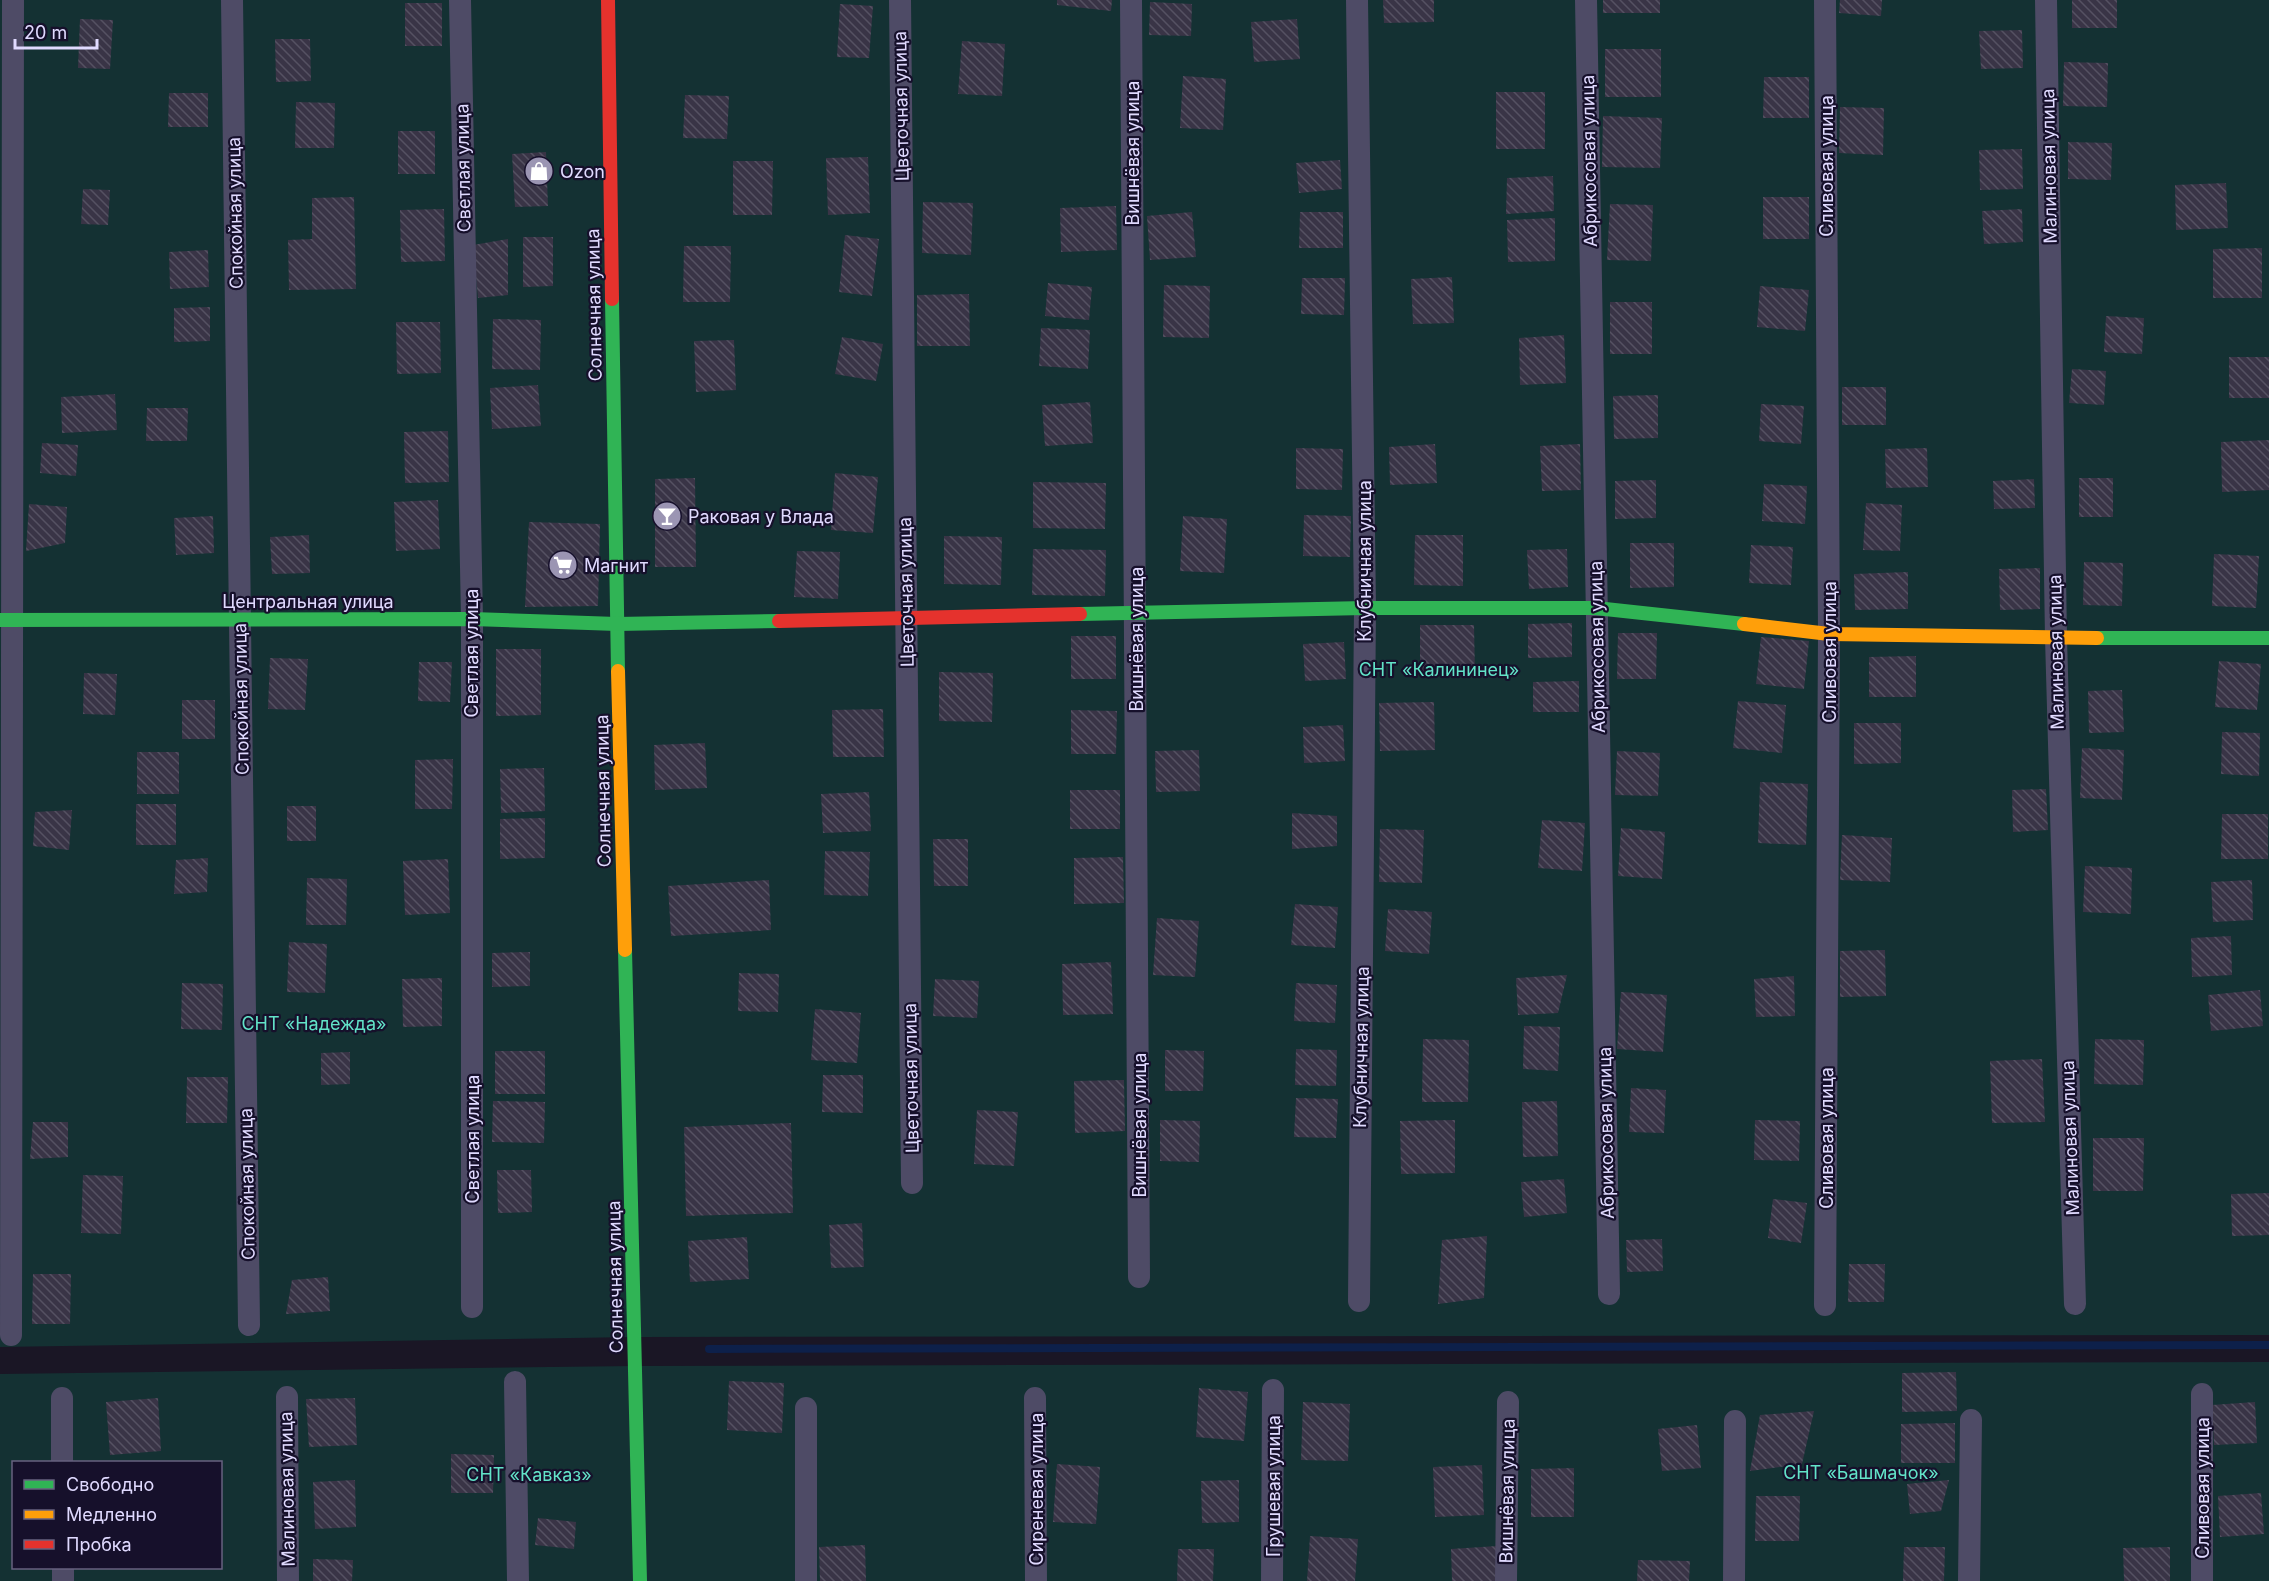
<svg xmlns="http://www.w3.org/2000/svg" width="2269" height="1581" viewBox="0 0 2269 1581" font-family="Inter,sans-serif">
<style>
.green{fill:#143133;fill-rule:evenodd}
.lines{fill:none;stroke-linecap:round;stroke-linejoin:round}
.stream{stroke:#0d204a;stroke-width:8}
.building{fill:url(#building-back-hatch)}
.street{stroke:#4e4b66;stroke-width:22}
.fast{stroke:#30b455;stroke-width:14}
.slow{stroke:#ff9f0a;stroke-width:14}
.jam{stroke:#e5322d;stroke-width:14}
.labels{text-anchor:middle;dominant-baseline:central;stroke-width:4.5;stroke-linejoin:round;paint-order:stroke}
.street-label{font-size:18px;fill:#e0daff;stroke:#16102b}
.poi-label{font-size:18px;fill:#e0daff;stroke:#16102b;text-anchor:start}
.park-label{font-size:18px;fill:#62e3c8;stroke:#16102b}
</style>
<defs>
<pattern id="building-back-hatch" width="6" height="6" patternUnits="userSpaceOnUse" patternTransform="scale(1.5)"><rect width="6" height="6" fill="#393446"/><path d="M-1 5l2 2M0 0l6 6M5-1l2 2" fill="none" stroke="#555162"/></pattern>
</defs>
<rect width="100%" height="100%" fill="#1a1625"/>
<g class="green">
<polygon points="0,0 2269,0 2269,1335 634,1337 0,1347"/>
<path d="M2269,1362V1581H0V1374L635,1366ZM14,1462H220V1568H14Z"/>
</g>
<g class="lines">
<polyline class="stream" points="709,1349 2269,1345"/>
</g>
<g class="building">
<polygon points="1057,0 1112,0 1111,11 1057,5"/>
<polygon points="1383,0 1434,0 1434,22 1384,23"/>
<rect x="1603" y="0" width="57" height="13"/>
<polygon points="1840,0 1882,0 1881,16 1839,13"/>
<rect x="2072" y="0" width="45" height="28"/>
<polygon points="1150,2 1192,4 1191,36 1149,35"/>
<rect x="405" y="3" width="37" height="43"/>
<polygon points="840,4 873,6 869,58 837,57"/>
<polygon points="80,19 113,20 110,69 78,68"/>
<polygon points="1297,19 1300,59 1254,62 1251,22"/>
<polygon points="2022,30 2023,68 1981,69 1979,31"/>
<polygon points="275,39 310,39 311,81 276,82"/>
<polygon points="962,41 1005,44 1002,96 958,94"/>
<rect x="1605" y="49" width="56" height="48"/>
<polygon points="2064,62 2108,63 2107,107 2063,106"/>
<polygon points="1183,76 1226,79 1223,130 1180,128"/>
<polygon points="1764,77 1809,77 1809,118 1763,118"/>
<rect x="1496" y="92" width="49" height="57"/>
<polygon points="169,93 208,93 208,127 168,127"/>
<polygon points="685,95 729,96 727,139 683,138"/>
<polygon points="296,102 335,103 334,148 295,148"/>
<polygon points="1840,107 1884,108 1883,155 1839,153"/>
<polygon points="1603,116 1662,118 1660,168 1602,167"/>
<rect x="398" y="131" width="37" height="43"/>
<polygon points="2068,142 2112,143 2111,180 2068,179"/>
<polygon points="2022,149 2023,189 1980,190 1979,150"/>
<polygon points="546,152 548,206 515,207 512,154"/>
<polygon points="868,157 870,213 828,215 826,158"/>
<polygon points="1340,160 1342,189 1299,193 1296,163"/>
<polygon points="733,161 773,161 772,215 733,215"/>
<polygon points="1553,176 1554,211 1506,214 1507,178"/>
<polygon points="2226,183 2228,228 2176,230 2175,185"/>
<polygon points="83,189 110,190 108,225 81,224"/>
<polygon points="354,197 356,289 289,290 288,240 312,239 312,198"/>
<rect x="1763" y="197" width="46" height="42"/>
<polygon points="923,202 973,203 971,255 922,253"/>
<polygon points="1610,204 1653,205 1651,261 1607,260"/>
<polygon points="1116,206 1117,250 1061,252 1060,208"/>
<polygon points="444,209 445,261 401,262 400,210"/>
<polygon points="2022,209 2023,242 1984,244 1982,211"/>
<polygon points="1192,212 1196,257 1150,260 1147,216"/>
<polygon points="1300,212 1343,212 1343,248 1299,248"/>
<polygon points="1555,218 1555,261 1508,262 1507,220"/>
<polygon points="845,235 879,239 872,296 839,292"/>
<polygon points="523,237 553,237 553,286 523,287"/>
<polygon points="508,239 508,295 478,298 473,245"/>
<polygon points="684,246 731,246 730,302 683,302"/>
<polygon points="2262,248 2262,298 2213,298 2213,249"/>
<polygon points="208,250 209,287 170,289 169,252"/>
<polygon points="1452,277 1454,323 1413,324 1411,279"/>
<polygon points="1302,278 1345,278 1344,315 1301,314"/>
<polygon points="1048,283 1092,287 1089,320 1045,316"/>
<polygon points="1164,285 1210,286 1209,338 1163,337"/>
<polygon points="1760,286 1809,290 1805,331 1757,327"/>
<polygon points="969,294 970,346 917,346 917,295"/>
<rect x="1610" y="302" width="42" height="52"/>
<polygon points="210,307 210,341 174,342 174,308"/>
<polygon points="2106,316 2144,318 2142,354 2104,352"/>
<polygon points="493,319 541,320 540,370 492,369"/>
<polygon points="396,322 440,322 441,373 397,374"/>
<polygon points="1041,328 1090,330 1088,369 1039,366"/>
<polygon points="1564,335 1566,383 1520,385 1519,338"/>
<polygon points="842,337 883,344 876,381 835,374"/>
<polygon points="734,340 736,390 696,392 694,341"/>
<rect x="2229" y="357" width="40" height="41"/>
<polygon points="2072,369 2106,371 2104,405 2069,403"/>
<polygon points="538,385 541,426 492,429 490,388"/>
<rect x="1842" y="387" width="44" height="38"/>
<polygon points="115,394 117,430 62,433 61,397"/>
<polygon points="1658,395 1658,438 1614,439 1613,396"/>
<polygon points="1090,402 1093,443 1045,446 1042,405"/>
<polygon points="1761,404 1804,406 1801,444 1759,441"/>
<polygon points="147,408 188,408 187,441 146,441"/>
<polygon points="448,431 449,482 405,483 404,432"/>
<polygon points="2269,440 2269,490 2222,492 2221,442"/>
<polygon points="42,443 78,445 76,476 40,473"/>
<polygon points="1435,444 1437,483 1390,485 1389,447"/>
<polygon points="1580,444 1581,490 1542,491 1540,446"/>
<polygon points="1296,448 1343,449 1342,490 1296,489"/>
<polygon points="1927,448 1928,487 1886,488 1885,449"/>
<polygon points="835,473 878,477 873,533 831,530"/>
<polygon points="695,478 696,567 655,567 655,479"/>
<rect x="2079" y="478" width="34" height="39"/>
<polygon points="2034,479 2035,508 1994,509 1993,481"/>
<polygon points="1656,480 1656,518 1615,519 1615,481"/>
<polygon points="1033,482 1106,483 1105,529 1033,528"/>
<polygon points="1764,484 1807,486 1805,524 1762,521"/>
<polygon points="438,500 440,549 396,551 394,502"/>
<polygon points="1866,503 1902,505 1900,551 1863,550"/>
<polygon points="29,504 67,507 65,543 26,551"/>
<polygon points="1304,515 1351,516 1350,557 1303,556"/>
<polygon points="213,516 214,553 176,555 174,518"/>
<polygon points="1183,516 1227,519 1224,573 1180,571"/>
<polygon points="529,522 600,524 598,606 525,607"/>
<polygon points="309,535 310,573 272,574 270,537"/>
<polygon points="1415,535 1463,535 1463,586 1414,585"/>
<polygon points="944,536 1002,537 1001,585 944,584"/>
<polygon points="1630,543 1674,543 1674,587 1630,588"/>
<polygon points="1751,545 1793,547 1791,585 1749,583"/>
<polygon points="1033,549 1106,550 1105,596 1032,595"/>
<polygon points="1567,549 1568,587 1529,589 1527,550"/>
<polygon points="797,551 840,552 838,599 794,597"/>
<polygon points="2214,554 2259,556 2256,608 2212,606"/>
<polygon points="2084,562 2123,563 2122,606 2083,605"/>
<polygon points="2040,568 2040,609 2000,610 1999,569"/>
<polygon points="1908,572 1908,609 1855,610 1854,574"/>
<polygon points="1572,623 1572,657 1528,658 1528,624"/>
<polygon points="1420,625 1474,625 1475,675 1420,675"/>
<polygon points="1618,633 1657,633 1656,679 1617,679"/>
<rect x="1071" y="636" width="45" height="43"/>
<polygon points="1761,637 1809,641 1804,689 1756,684"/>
<polygon points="1344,642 1346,679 1305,681 1303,644"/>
<polygon points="496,649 541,649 541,715 496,716"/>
<polygon points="1916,656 1916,697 1869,697 1869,657"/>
<polygon points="270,658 308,659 305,710 268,709"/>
<polygon points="2219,661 2261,664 2257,710 2215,707"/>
<polygon points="419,662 452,662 450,702 418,701"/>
<polygon points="939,672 993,673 992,722 939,721"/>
<polygon points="84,673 117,674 115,715 83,714"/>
<polygon points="1579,681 1579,712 1533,712 1533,682"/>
<polygon points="2122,690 2124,732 2089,733 2088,691"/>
<rect x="182" y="700" width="33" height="39"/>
<polygon points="1738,701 1786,705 1782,753 1733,748"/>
<polygon points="1434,702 1435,750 1380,751 1379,703"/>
<polygon points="883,709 884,757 833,757 832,710"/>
<polygon points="1071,710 1117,711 1116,754 1071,754"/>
<polygon points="1854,723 1901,723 1901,763 1854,764"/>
<polygon points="1343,725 1345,761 1304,763 1303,727"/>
<polygon points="2222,732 2260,733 2259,776 2221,774"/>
<polygon points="705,743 707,788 655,790 654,745"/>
<polygon points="2082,748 2124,750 2122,800 2080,798"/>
<polygon points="1199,750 1200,791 1156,792 1155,751"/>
<polygon points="1617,751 1660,753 1658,796 1615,795"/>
<rect x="137" y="752" width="42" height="42"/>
<polygon points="453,759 452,809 415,809 415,760"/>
<polygon points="544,768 545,811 501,813 500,769"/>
<polygon points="1760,782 1808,784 1806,845 1758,843"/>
<polygon points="2046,789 2048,830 2013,832 2012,790"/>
<rect x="1070" y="790" width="50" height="39"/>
<polygon points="869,792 871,831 823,833 821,794"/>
<rect x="136" y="804" width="40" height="41"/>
<rect x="287" y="806" width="29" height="35"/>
<polygon points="72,810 69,850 33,846 35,812"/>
<polygon points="1292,813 1337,816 1337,846 1292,849"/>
<polygon points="2222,814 2268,814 2268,859 2221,859"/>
<polygon points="545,818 545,858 500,859 500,819"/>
<polygon points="1542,820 1585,823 1582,871 1538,868"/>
<polygon points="1621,828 1665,832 1662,879 1618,876"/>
<polygon points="1380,829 1424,830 1422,883 1379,882"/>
<polygon points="1842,835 1892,838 1890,882 1840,880"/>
<polygon points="933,839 968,839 968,886 934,886"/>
<polygon points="825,851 870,852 868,896 824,895"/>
<polygon points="1123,857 1124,903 1074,904 1074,858"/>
<polygon points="208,858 207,892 174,894 176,860"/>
<polygon points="448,859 450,913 405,915 403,861"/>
<polygon points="2085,866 2132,868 2131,914 2083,912"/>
<polygon points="307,878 347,879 346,925 306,925"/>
<polygon points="769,880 771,930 671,936 668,886"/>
<polygon points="2252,880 2253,920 2213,922 2211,882"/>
<polygon points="1295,904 1338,907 1335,948 1291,945"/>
<polygon points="1388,909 1432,912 1429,954 1385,951"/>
<polygon points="1157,918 1199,921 1195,977 1153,975"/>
<polygon points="2231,936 2232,975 2192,977 2191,938"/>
<polygon points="289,942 327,944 325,993 287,992"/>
<polygon points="1885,950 1886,996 1840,997 1840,951"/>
<polygon points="530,952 530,986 492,987 492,953"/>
<polygon points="1111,962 1113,1014 1063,1015 1062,964"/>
<polygon points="739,973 779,974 778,1012 738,1011"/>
<polygon points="1567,975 1558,1013 1518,1015 1516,978"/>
<polygon points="1794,976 1795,1016 1756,1017 1754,979"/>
<polygon points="442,978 442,1026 403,1027 402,979"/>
<polygon points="935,979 979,981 977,1018 933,1016"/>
<polygon points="182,983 223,984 222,1030 181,1029"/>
<polygon points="1296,983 1337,985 1335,1023 1294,1021"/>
<polygon points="2260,990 2263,1026 2211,1031 2208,995"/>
<polygon points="1621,992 1667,995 1663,1052 1617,1049"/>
<polygon points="815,1009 861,1013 857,1063 811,1060"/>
<polygon points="1524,1026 1560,1027 1558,1071 1523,1069"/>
<polygon points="1423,1039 1469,1040 1468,1102 1422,1102"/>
<polygon points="2095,1039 2144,1040 2143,1085 2094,1084"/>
<polygon points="1296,1049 1337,1050 1336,1086 1295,1085"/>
<polygon points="1165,1050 1204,1051 1203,1091 1165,1091"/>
<rect x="495" y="1051" width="50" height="43"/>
<polygon points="350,1052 350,1084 321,1085 321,1053"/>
<polygon points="2042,1059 2045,1122 1992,1123 1990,1061"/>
<polygon points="823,1075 863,1075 863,1113 822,1112"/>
<polygon points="187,1077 228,1077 227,1123 186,1123"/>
<polygon points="1124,1080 1125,1131 1075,1133 1074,1081"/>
<polygon points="1631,1088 1666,1090 1664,1133 1629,1132"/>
<polygon points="1296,1098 1338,1099 1336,1138 1294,1137"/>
<polygon points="493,1101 545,1102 544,1143 492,1142"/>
<polygon points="1557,1101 1558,1156 1523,1157 1522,1102"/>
<polygon points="977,1110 1018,1112 1014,1166 974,1164"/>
<polygon points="1160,1120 1200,1121 1199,1162 1160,1161"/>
<polygon points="1455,1120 1455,1173 1401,1174 1400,1121"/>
<polygon points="1755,1120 1800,1121 1799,1161 1754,1160"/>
<polygon points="33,1122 68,1122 68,1157 30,1159"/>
<polygon points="791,1123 793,1213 686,1216 684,1127"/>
<polygon points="2093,1138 2144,1138 2143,1191 2093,1191"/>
<polygon points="497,1170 531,1170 532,1212 498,1213"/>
<polygon points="83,1175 123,1176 121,1234 81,1233"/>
<polygon points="1564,1179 1567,1213 1524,1217 1521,1182"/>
<polygon points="2269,1193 2269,1235 2232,1236 2231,1194"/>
<polygon points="1773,1199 1807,1203 1801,1243 1768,1238"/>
<polygon points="862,1223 864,1267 831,1268 829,1225"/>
<polygon points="1487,1236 1484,1298 1438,1304 1442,1240"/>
<polygon points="747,1237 749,1279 690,1282 688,1241"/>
<polygon points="1662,1239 1663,1271 1627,1272 1626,1240"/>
<polygon points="1849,1264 1885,1264 1884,1302 1848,1302"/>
<polygon points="33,1274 71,1274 70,1324 32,1324"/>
<polygon points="328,1277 330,1311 286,1314 292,1280"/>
<polygon points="1956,1372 1957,1411 1902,1412 1902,1373"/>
<polygon points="729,1381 784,1383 782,1433 727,1430"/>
<polygon points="1199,1388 1248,1392 1244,1441 1196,1437"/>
<polygon points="158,1398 161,1451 110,1455 106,1402"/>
<polygon points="355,1398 357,1445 309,1447 306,1399"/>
<polygon points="1303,1402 1350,1404 1348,1461 1301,1460"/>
<polygon points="2255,1402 2257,1443 2214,1445 2212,1405"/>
<polygon points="1814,1411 1802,1464 1750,1471 1760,1415"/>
<polygon points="1955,1423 1955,1463 1901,1463 1901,1424"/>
<polygon points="1697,1425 1701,1468 1662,1471 1658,1429"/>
<polygon points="451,1454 494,1455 493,1493 451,1493"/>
<polygon points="1057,1464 1100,1467 1096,1524 1053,1522"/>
<polygon points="1482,1465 1484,1515 1435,1517 1433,1467"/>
<polygon points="1574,1468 1574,1517 1531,1517 1531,1469"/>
<polygon points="355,1480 356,1527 315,1529 313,1482"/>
<polygon points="1239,1480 1239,1522 1202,1523 1201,1481"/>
<polygon points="1949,1480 1941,1511 1910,1514 1907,1484"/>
<polygon points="2261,1493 2264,1534 2220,1537 2218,1496"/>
<polygon points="1756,1496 1800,1496 1799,1541 1755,1541"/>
<polygon points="538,1518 576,1522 574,1549 535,1545"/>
<polygon points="1310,1536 1358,1539 1355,1581 1307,1581"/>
<polygon points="865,1545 866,1581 820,1581 819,1547"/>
<polygon points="1497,1546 1499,1581 1452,1581 1451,1549"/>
<polygon points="1904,1547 1945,1547 1944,1581 1903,1581"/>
<polygon points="2170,1547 2170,1581 2124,1581 2123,1548"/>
<polygon points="1178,1549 1214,1549 1213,1581 1177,1581"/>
<polygon points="313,1559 353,1560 352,1581 313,1581"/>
<polygon points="1638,1560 1690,1561 1689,1581 1637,1581"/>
</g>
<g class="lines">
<g class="street">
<polyline points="232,0 249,1325"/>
<polyline points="460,0 472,619 472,1307"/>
<polyline points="900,0 912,1183"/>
<polyline points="1131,0 1139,1277"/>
<polyline points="1357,0 1365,608 1359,1301"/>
<polyline points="1586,0 1609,1294"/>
<polyline points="2046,0 2056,638 2075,1304"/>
<polyline points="1825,1305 1829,634 1825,0"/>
<polyline points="11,1335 13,0"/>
<polyline points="515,1382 518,1581"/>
<polyline points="2202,1394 2202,1581"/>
<polyline points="287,1397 288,1581"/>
<polyline points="62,1398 62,1462"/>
<polyline points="1035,1398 1036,1581"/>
<polyline points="63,1568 63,1581"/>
<polyline points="806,1581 806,1408"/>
<polyline points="1272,1581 1273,1390"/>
<polyline points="1506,1581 1508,1402"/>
<polyline points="1734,1581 1735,1421"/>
<polyline points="1969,1581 1971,1420"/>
</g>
<g class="fast">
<polyline points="612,299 618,671"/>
<polyline points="1080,614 1365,608 1596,608 1744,624"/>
<polyline points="0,620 472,619 617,624 779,621"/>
<polyline points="2097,638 2269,638"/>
<polyline points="625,950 640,1581"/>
</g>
<g class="slow">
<polyline points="1744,624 1829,634 2097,638"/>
<polyline points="618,671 625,950"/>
</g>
<g class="jam">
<polyline points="608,0 612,299"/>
<polyline points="779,621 1080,614"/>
</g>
</g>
<defs>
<g id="shop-disc" transform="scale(1.5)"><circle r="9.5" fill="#9b95b3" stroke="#16102b"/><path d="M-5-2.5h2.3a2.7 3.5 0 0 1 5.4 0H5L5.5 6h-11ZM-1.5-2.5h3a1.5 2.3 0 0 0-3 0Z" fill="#fff"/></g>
<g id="bar-disc" transform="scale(1.5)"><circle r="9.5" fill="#9b95b3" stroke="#16102b"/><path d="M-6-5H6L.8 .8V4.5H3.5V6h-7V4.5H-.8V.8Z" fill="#fff"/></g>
<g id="supermarket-disc" transform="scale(1.5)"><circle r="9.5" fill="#9b95b3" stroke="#16102b"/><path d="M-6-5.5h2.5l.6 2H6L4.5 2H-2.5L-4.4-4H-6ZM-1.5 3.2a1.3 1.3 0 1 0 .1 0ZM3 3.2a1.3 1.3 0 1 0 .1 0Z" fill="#fff"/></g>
</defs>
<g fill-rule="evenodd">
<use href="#shop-disc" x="539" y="171"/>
<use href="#bar-disc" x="667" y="516"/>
<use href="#supermarket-disc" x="563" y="565"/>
</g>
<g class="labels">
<g class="street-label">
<text transform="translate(901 106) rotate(-91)">Цветочная улица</text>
<text transform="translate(1132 153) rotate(-90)">Вишнёвая улица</text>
<text transform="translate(1589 161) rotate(-91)">Абрикосовая улица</text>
<text transform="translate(1826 166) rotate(-90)">Сливовая улица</text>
<text transform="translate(2049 166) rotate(-91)">Малиновая улица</text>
<text transform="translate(463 168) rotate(-91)">Светлая улица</text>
<text transform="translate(235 213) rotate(-91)">Спокойная улица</text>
<text transform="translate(594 305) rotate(-91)">Солнечная улица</text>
<text transform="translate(1364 561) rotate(-90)">Клубничная улица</text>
<text transform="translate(906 592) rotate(-91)">Цветочная улица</text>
<text x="308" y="601">Центральная улица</text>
<text transform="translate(1136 639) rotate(-90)">Вишнёвая улица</text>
<text transform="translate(1597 647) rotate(-91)">Абрикосовая улица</text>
<text transform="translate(1829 652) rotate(-90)">Сливовая улица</text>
<text transform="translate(2056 652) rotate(-91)">Малиновая улица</text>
<text transform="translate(471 653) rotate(-90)">Светлая улица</text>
<text transform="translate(241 699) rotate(-91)">Спокойная улица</text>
<text transform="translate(603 791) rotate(-91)">Солнечная улица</text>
<text transform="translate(1361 1047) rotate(-89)">Клубничная улица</text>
<text transform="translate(911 1078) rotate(-91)">Цветочная улица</text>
<text transform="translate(1139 1125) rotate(-90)">Вишнёвая улица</text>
<text transform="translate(1606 1133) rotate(-91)">Абрикосовая улица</text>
<text transform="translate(1826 1138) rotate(-90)">Сливовая улица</text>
<text transform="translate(2070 1138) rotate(-92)">Малиновая улица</text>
<text transform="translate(472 1139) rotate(-90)">Светлая улица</text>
<text transform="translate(247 1184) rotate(-91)">Спокойная улица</text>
<text transform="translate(615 1277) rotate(-91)">Солнечная улица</text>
<text transform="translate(1273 1486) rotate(-90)">Грушевая улица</text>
<text transform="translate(2202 1488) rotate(-90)">Сливовая улица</text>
<text transform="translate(287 1489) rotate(-91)">Малиновая улица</text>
<text transform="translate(1036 1489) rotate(-90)">Сиреневая улица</text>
<text transform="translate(1507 1491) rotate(-89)">Вишнёвая улица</text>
</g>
<g class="poi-label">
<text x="560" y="171">Ozon</text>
<text x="688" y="516">Раковая у Влада</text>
<text x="584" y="565">Магнит</text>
</g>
<g class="park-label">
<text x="1439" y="669">СНТ «Калининец»</text>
<text x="314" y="1023">СНТ «Надежда»</text>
<text x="1861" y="1472">СНТ «Башмачок»</text>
<text x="529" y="1474">СНТ «Кавказ»</text>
</g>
</g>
<rect x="12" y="1461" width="210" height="108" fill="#16102b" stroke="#676180" stroke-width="1.5"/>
<rect x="24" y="1480" width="30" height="9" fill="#30b455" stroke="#676180" stroke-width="1.5"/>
<text x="66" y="1491" font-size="18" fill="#e0daff">Свободно</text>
<rect x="24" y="1510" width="30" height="9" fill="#ff9f0a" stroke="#676180" stroke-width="1.5"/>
<text x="66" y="1521" font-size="18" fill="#e0daff">Медленно</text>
<rect x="24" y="1540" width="30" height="9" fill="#e5322d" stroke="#676180" stroke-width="1.5"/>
<text x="66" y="1551" font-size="18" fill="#e0daff">Пробка</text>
<path d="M15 39v9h82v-9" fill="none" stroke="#e0daff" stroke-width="3"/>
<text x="24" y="39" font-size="18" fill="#e0daff" stroke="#16102b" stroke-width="4.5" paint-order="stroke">20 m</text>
</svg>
